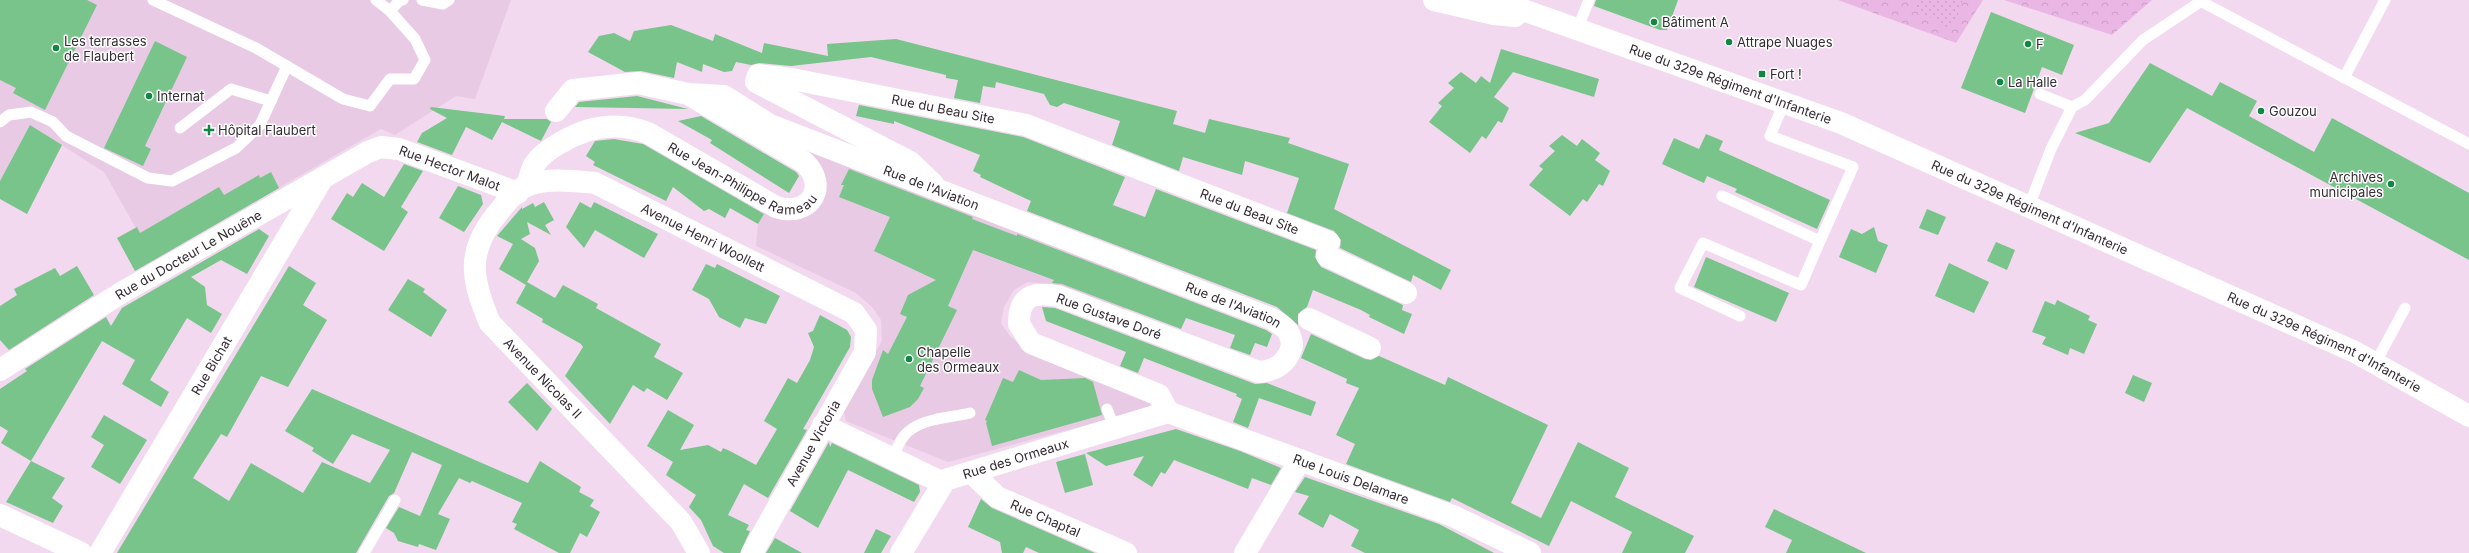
<svg xmlns="http://www.w3.org/2000/svg" width="2469" height="553" viewBox="0 0 2469 553" font-family="Inter,sans-serif">
<style>
.built{fill:#e9cae5}
.forest{fill:url(#forest-crowns)}
.garden{fill:url(#garden-dots)}
.building{fill:#78c48a}
.lines{fill:none;stroke-linecap:round;stroke-linejoin:round}
.lane{stroke:#fff;stroke-width:11}
.street{stroke:#fff;stroke-width:22}
.secondary{stroke:#fff;stroke-width:22}
.poi-dot{fill:#118842;stroke:#fff;stroke-width:1.5}
.labels{text-anchor:middle;dominant-baseline:central;stroke-width:3;stroke-linejoin:round;paint-order:stroke}
.poi-label{font-size:13px;fill:#342b33;stroke:#fff;text-anchor:start}
.street-label{font-size:13px;fill:#342b33;stroke:#fff}
</style>
<defs>
<pattern id="forest-crowns" width="20" height="18" patternUnits="userSpaceOnUse"><rect width="20" height="18" fill="#eab7e4"/><path d="M2 6a3 3 0 1 1 6 0M12 15a3 3 0 1 1 6 0" fill="none" stroke="#c99ec4"/></pattern>
<pattern id="garden-dots" width="8" height="8" patternUnits="userSpaceOnUse"><rect width="8" height="8" fill="#eab7e4"/><path d="M2 2h.1M6 6h.1" fill="none" stroke="#c99ec4" stroke-width="1.8" stroke-linecap="round"/></pattern>
</defs>
<rect width="100%" height="100%" fill="#f2d9ef"/>
<g class="built">
<polygon points="0,0 511,0 475,99 456,96 395,135 381,129 154,260 104,172 30,125 0,181"/>
<polygon points="772,137 1139,275 1124,313 1048,284 1028,282 1014,290 1004,307 1001,323 1010,336 1027,351 1150,401 1150,408 948,462 846,421 843,409 882,341 881,320 873,308 856,293 756,246 758,224 765,212 823,193"/>
</g>
<g class="forest">
<polygon points="1838,0 1983,0 1956,43"/>
<polygon points="2004,0 2152,0 2112,35"/>
</g>
<polygon class="garden" points="1920,0 1963,0 1950,29 1914,8"/>
<g class="building">
<polygon points="0,0 87,0 97,5 45,110 13,93 16,88 0,80"/>
<polygon points="1596,0 1678,0 1667,30 1660,30 1594,6"/>
<polygon points="1991,12 2074,45 2062,75 2042,67 2025,113 1961,88"/>
<polygon points="671,25 713,41 715,34 762,53 764,43 828,56 827,44 896,39 1177,111 1173,124 1205,133 1209,119 1290,138 1288,143 1349,164 1334,209 1451,270 1441,290 1413,275 1411,282 1340,248 1341,240 1334,231 1287,213 1299,178 1245,161 1242,175 1183,157 1179,171 1112,145 1120,121 1064,103 1057,107 1050,105 1044,94 996,82 995,88 983,86 980,103 954,98 958,80 946,78 946,75 871,57 791,66 759,63 751,65 736,62 732,71 724,72 703,64 702,72 677,62 674,78 641,71 625,72 588,52 599,36 614,33 630,41 634,31"/>
<polygon points="155,41 187,57 145,146 151,149 143,166 104,148"/>
<polygon points="1501,49 1599,79 1594,97 1513,72 1494,97 1509,108 1502,123 1498,121 1486,139 1482,136 1470,153 1429,122 1442,106 1438,103 1454,88 1448,83 1461,72 1476,83 1481,76 1490,83"/>
<polygon points="2150,63 2212,96 2220,82 2257,101 2249,116 2314,152 2332,118 2469,193 2469,260 2187,108 2150,163 2075,133 2109,123"/>
<polygon points="637,96 688,109 575,107 579,102"/>
<polygon points="859,105 1023,137 1125,177 1113,205 1145,217 1156,189 1316,250 1315,257 1321,267 1403,305 1402,310 1412,314 1404,334 1369,317 1370,315 1361,310 1313,290 1307,307 1298,314 1298,325 1277,307 1027,211 1031,201 980,177 981,175 973,171 980,155 894,121 894,124 856,116"/>
<polygon points="431,107 505,116 504,119 547,119 551,122 541,141 502,122 492,140 466,127 452,155 417,142 422,133 447,118 430,109"/>
<polygon points="701,116 796,172 799,176 789,193 710,143 712,140 678,121"/>
<polygon points="30,125 62,145 27,214 0,199 0,181"/>
<polygon points="1706,134 1723,141 1719,150 1830,200 1817,229 1735,192 1737,189 1707,176 1704,183 1662,164 1674,138 1699,149"/>
<polygon points="1562,135 1577,146 1582,139 1600,153 1595,160 1610,171 1603,186 1599,184 1587,202 1583,199 1570,216 1529,185 1543,169 1539,166 1555,151 1549,146"/>
<polygon points="614,139 643,144 764,214 758,224 730,208 725,218 709,209 704,211 673,187 666,201 593,165 595,162 586,156 595,141"/>
<polygon points="404,164 423,171 401,207 408,212 384,251 331,219 347,193 353,197 362,183 384,197"/>
<polygon points="849,169 973,217 972,219 1017,236 1017,234 1266,330 1272,334 1267,347 1255,343 1250,355 1230,348 1235,335 1186,318 1181,329 1062,284 1052,283 1054,280 973,250 948,306 957,310 920,386 924,388 918,399 910,407 883,417 872,389 872,380 883,350 888,354 907,317 900,314 908,295 936,280 874,251 890,217 839,197 844,185 841,185"/>
<polygon points="271,172 279,188 135,271 117,238 137,227 140,233 219,187 224,195 259,175 260,178"/>
<polygon points="458,186 481,195 483,204 464,232 439,218"/>
<polygon points="544,202 554,220 545,225 551,235 527,222 530,234 521,239 535,248 539,261 527,282 555,298 563,285 598,304 596,308 661,344 654,357 683,373 667,400 647,388 644,392 633,385 610,424 565,376 583,347 581,344 542,322 543,319 516,303 526,285 499,269 513,244 497,236 522,207 522,209 533,203 535,207"/>
<polygon points="580,202 591,208 594,202 658,234 644,258 595,230 584,248 566,227"/>
<polygon points="1927,209 1946,217 1938,235 1919,228"/>
<polygon points="1874,227 1878,241 1888,245 1876,273 1839,257 1851,229 1862,234"/>
<polygon points="259,229 269,236 247,274 221,260 191,277 205,287 207,305 222,314 211,333 187,318 150,380 169,392 161,407 122,384 135,360 102,341 31,461 65,478 52,498 63,506 53,523 6,502 31,461 1,443 8,431 0,426 0,389 27,371 25,369 106,317 111,326 122,308"/>
<polygon points="1996,242 2015,250 2007,270 1987,261"/>
<polygon points="1706,257 1789,293 1776,322 1694,287"/>
<polygon points="1949,263 1989,282 1974,313 1935,296"/>
<polygon points="706,264 715,268 717,264 780,296 766,324 745,318 740,328 719,317 709,299 692,290"/>
<polygon points="77,266 94,295 9,350 0,340 0,306 17,295 14,289 55,268 60,276"/>
<polygon points="289,266 316,283 303,305 327,320 288,387 261,376 227,437 221,434 193,478 229,501 251,463 303,493 322,462 370,483 390,450 352,434 333,464 312,451 314,448 285,431 312,389 528,483 540,461 581,487 579,492 594,500 590,506 600,512 587,537 580,533 570,553 559,553 514,529 517,524 512,522 522,503 472,481 470,483 459,478 438,514 450,519 436,550 419,544 418,547 398,541 394,533 386,528 399,507 420,516 442,465 412,452 394,493 389,496 356,553 117,553"/>
<polygon points="408,279 425,289 423,292 447,310 431,337 388,310"/>
<polygon points="2057,300 2090,316 2088,320 2097,324 2084,354 2070,348 2068,355 2042,344 2046,337 2032,332 2045,301 2055,305"/>
<polygon points="1042,307 1055,308 1255,384 1267,383 1316,402 1311,416 1259,398 1248,428 1233,422 1242,399 1236,396 1237,394 1144,358 1138,373 1120,366 1126,352 1046,321"/>
<polygon points="820,315 847,330 851,337 850,347 806,424 803,429 807,430 768,498 744,484 728,515 749,525 746,530 750,531 740,553 724,553 713,546 701,520 689,507 696,495 666,475 673,462 647,446 668,410 694,425 680,450 708,445 721,452 723,448 730,451 756,465 777,429 764,421 788,378 797,383 810,360 814,347 808,333 813,331"/>
<polygon points="1311,334 1365,359 1371,360 1379,356 1445,385 1448,377 1548,425 1511,503 1541,518 1578,442 1629,468 1615,497 1694,536 1685,553 1622,553 1632,532 1571,501 1549,546 1452,498 1450,502 1346,464 1355,444 1336,435 1359,388 1346,383 1347,379 1301,358"/>
<polygon points="1019,370 1041,380 1085,378 1093,382 1102,415 992,446 986,423 987,421 985,420 1003,378 1013,382"/>
<polygon points="2133,375 2152,383 2144,402 2125,393"/>
<polygon points="527,383 552,409 537,431 508,402"/>
<polygon points="104,415 147,440 120,484 91,467 104,445 91,437"/>
<polygon points="1176,429 1240,451 1281,468 1271,485 1252,478 1248,489 1174,460 1165,474 1161,472 1152,487 1133,475 1144,456 1106,466 1086,453"/>
<polygon points="829,442 830,447 832,443 919,485 920,492 914,502 848,470 818,528 790,511"/>
<polygon points="1085,454 1093,485 1065,493 1056,462"/>
<polygon points="1305,477 1439,524 1494,553 1365,553 1351,546 1359,530 1330,514 1323,528 1298,514 1309,496 1295,492"/>
<polygon points="981,499 992,508 1095,553 1039,553 1026,547 1023,553 1002,553 1000,542 968,527"/>
<polygon points="1774,509 1866,553 1786,553 1792,540 1765,527"/>
<polygon points="876,529 891,536 881,553 864,553"/>
<polygon points="775,538 802,553 766,553"/>
</g>
<g class="lines">
<g class="lane">
<polyline points="153,0 256,48 343,99 370,106 390,79 414,79 425,60 415,39 390,11 399,1 403,0"/>
<polyline points="376,0 390,11"/>
<polyline points="422,0 443,4 449,0"/>
<polyline points="2202,2 2469,144"/>
<polyline points="1577,30 1589,0"/>
<polyline points="2344,78 2385,0"/>
<polyline points="2040,94 2072,107"/>
<polyline points="1784,103 1770,136 1853,167 1820,241"/>
<polyline points="0,122 9,115 31,112 53,122 66,136 148,178 172,181 236,148 260,125 287,66"/>
<polyline points="180,128 231,89 271,101"/>
<polyline points="1722,196 1820,241 1801,285 1703,243 1680,288 1740,316"/>
<polyline points="2029,206 2051,149 2072,107 2085,100 2143,40 2203,0"/>
<polyline points="2376,362 2405,308"/>
<polyline points="1107,409 1115,429"/>
<path d="M892,458C896,451 899,442 904,436C918,418 950,418 970,413"/>
<polyline points="364,553 395,500"/>
</g>
<g class="street">
<path id="s1" d="M556,111L573,90L638,83L688,94L724,96L770,125L1272,319C1284,326 1291,331 1292,345C1288,363 1277,370 1259,372L1058,296C1033,292 1019,295 1019,324L1031,343L1159,395L1168,412"/>
<path id="s2" d="M933,184L910,162L756,82L758,75L792,79L1026,125L1329,242"/>
<path id="s3" d="M527,186C529,179 531,171 534,165C540,156 551,148 560,143C588,126 617,121 648,133L776,207C809,218 830,187 804,162L693,97"/>
<polyline points="1327,256 1406,293"/>
<polyline points="1309,319 1370,348"/>
<path id="s4" d="M0,370L121,293L368,152L381,147L399,149L518,193"/>
<path id="s5" d="M1168,412L1453,516L1530,553"/>
<polyline points="823,425 943,483"/>
<path id="s6" d="M971,472L997,497L1126,553"/>
<polyline points="0,515 81,553"/>
<path id="s7" d="M100,553L322,179"/>
<path id="s8" d="M699,553L681,522L490,323C470,277 466,249 501,209C507,201 518,189 528,185C550,178 572,181 595,183L854,313L866,330L865,352L752,553"/>
<path id="s9" d="M901,553L945,480L1168,412"/>
<polyline points="1245,553 1300,460"/>
</g>
<g class="secondary">
<polyline points="1434,0 1494,14 1515,16"/>
<path id="s10" d="M1495,0L1841,123L2355,352L2469,416"/>
</g>
</g>
<g class="poi-dot">
<circle cx="1654" cy="22" r="4"/>
<circle cx="1729" cy="42" r="4"/>
<circle cx="2028" cy="44" r="4"/>
<circle cx="56" cy="48" r="4"/>
<rect x="1758" y="70" width="8" height="8" rx="2"/>
<circle cx="2000" cy="82" r="4"/>
<circle cx="149" cy="96" r="4"/>
<circle cx="2261" cy="111" r="4"/>
<path d="M207 124h4v4h4v4h-4v4h-4v-4h-4v-4h4z"/>
<circle cx="2391" cy="184" r="4"/>
<circle cx="909" cy="359" r="4"/>
</g>
<g class="labels">
<g class="poi-label">
<text x="1662" y="22">Bâtiment A</text>
<text x="64" y="41">Les terrasses<tspan x="64" dy="15">de Flaubert</tspan></text>
<text x="1737" y="42">Attrape Nuages</text>
<text x="2036" y="44">F</text>
<text x="1770" y="74">Fort !</text>
<text x="2008" y="82">La Halle</text>
<text x="157" y="96">Internat</text>
<text x="2269" y="111">Gouzou</text>
<text x="218" y="130">Hôpital Flaubert</text>
<text x="2383" y="177" text-anchor="end">Archives<tspan x="2383" dy="15">municipales</tspan></text>
<text x="917" y="352">Chapelle<tspan x="917" dy="15">des Ormeaux</tspan></text>
</g>
<g class="street-label">
<text stroke="none"><textPath href="#s10" startOffset="250">Rue du 329e Régiment d'Infanterie</textPath></text>
<text stroke="none"><textPath href="#s2" startOffset="401">Rue du Beau Site</textPath></text>
<text stroke="none"><textPath href="#s3" startOffset="256">Rue Jean-Philippe Rameau</textPath></text>
<text stroke="none"><textPath href="#s4" startOffset="514">Rue Hector Malot</textPath></text>
<text stroke="none"><textPath href="#s1" startOffset="407">Rue de l'Aviation</textPath></text>
<text stroke="none"><textPath href="#s10" startOffset="574">Rue du 329e Régiment d'Infanterie</textPath></text>
<text stroke="none"><textPath href="#s2" startOffset="725">Rue du Beau Site</textPath></text>
<text stroke="none"><textPath href="#s8" startOffset="660">Avenue Henri Woollett</textPath></text>
<text stroke="none"><textPath href="#s4" startOffset="221">Rue du Docteur Le Nouëne</textPath></text>
<text stroke="none"><textPath href="#s1" startOffset="731">Rue de l'Aviation</textPath></text>
<text transform="translate(1109 316) rotate(20)">Rue Gustave Doré</text>
<text stroke="none"><textPath href="#s10" startOffset="898">Rue du 329e Régiment d'Infanterie</textPath></text>
<text stroke="none"><textPath href="#s7" startOffset="218">Rue Bichat</textPath></text>
<text transform="translate(543 378) rotate(46)">Avenue Nicolas II</text>
<text transform="translate(813 443) rotate(-61)">Avenue Victoria</text>
<text stroke="none"><textPath href="#s9" startOffset="159">Rue des Ormeaux</textPath></text>
<text stroke="none"><textPath href="#s5" startOffset="195">Rue Louis Delamare</textPath></text>
<text stroke="none"><textPath href="#s6" startOffset="89">Rue Chaptal</textPath></text>
</g>
</g>
</svg>
